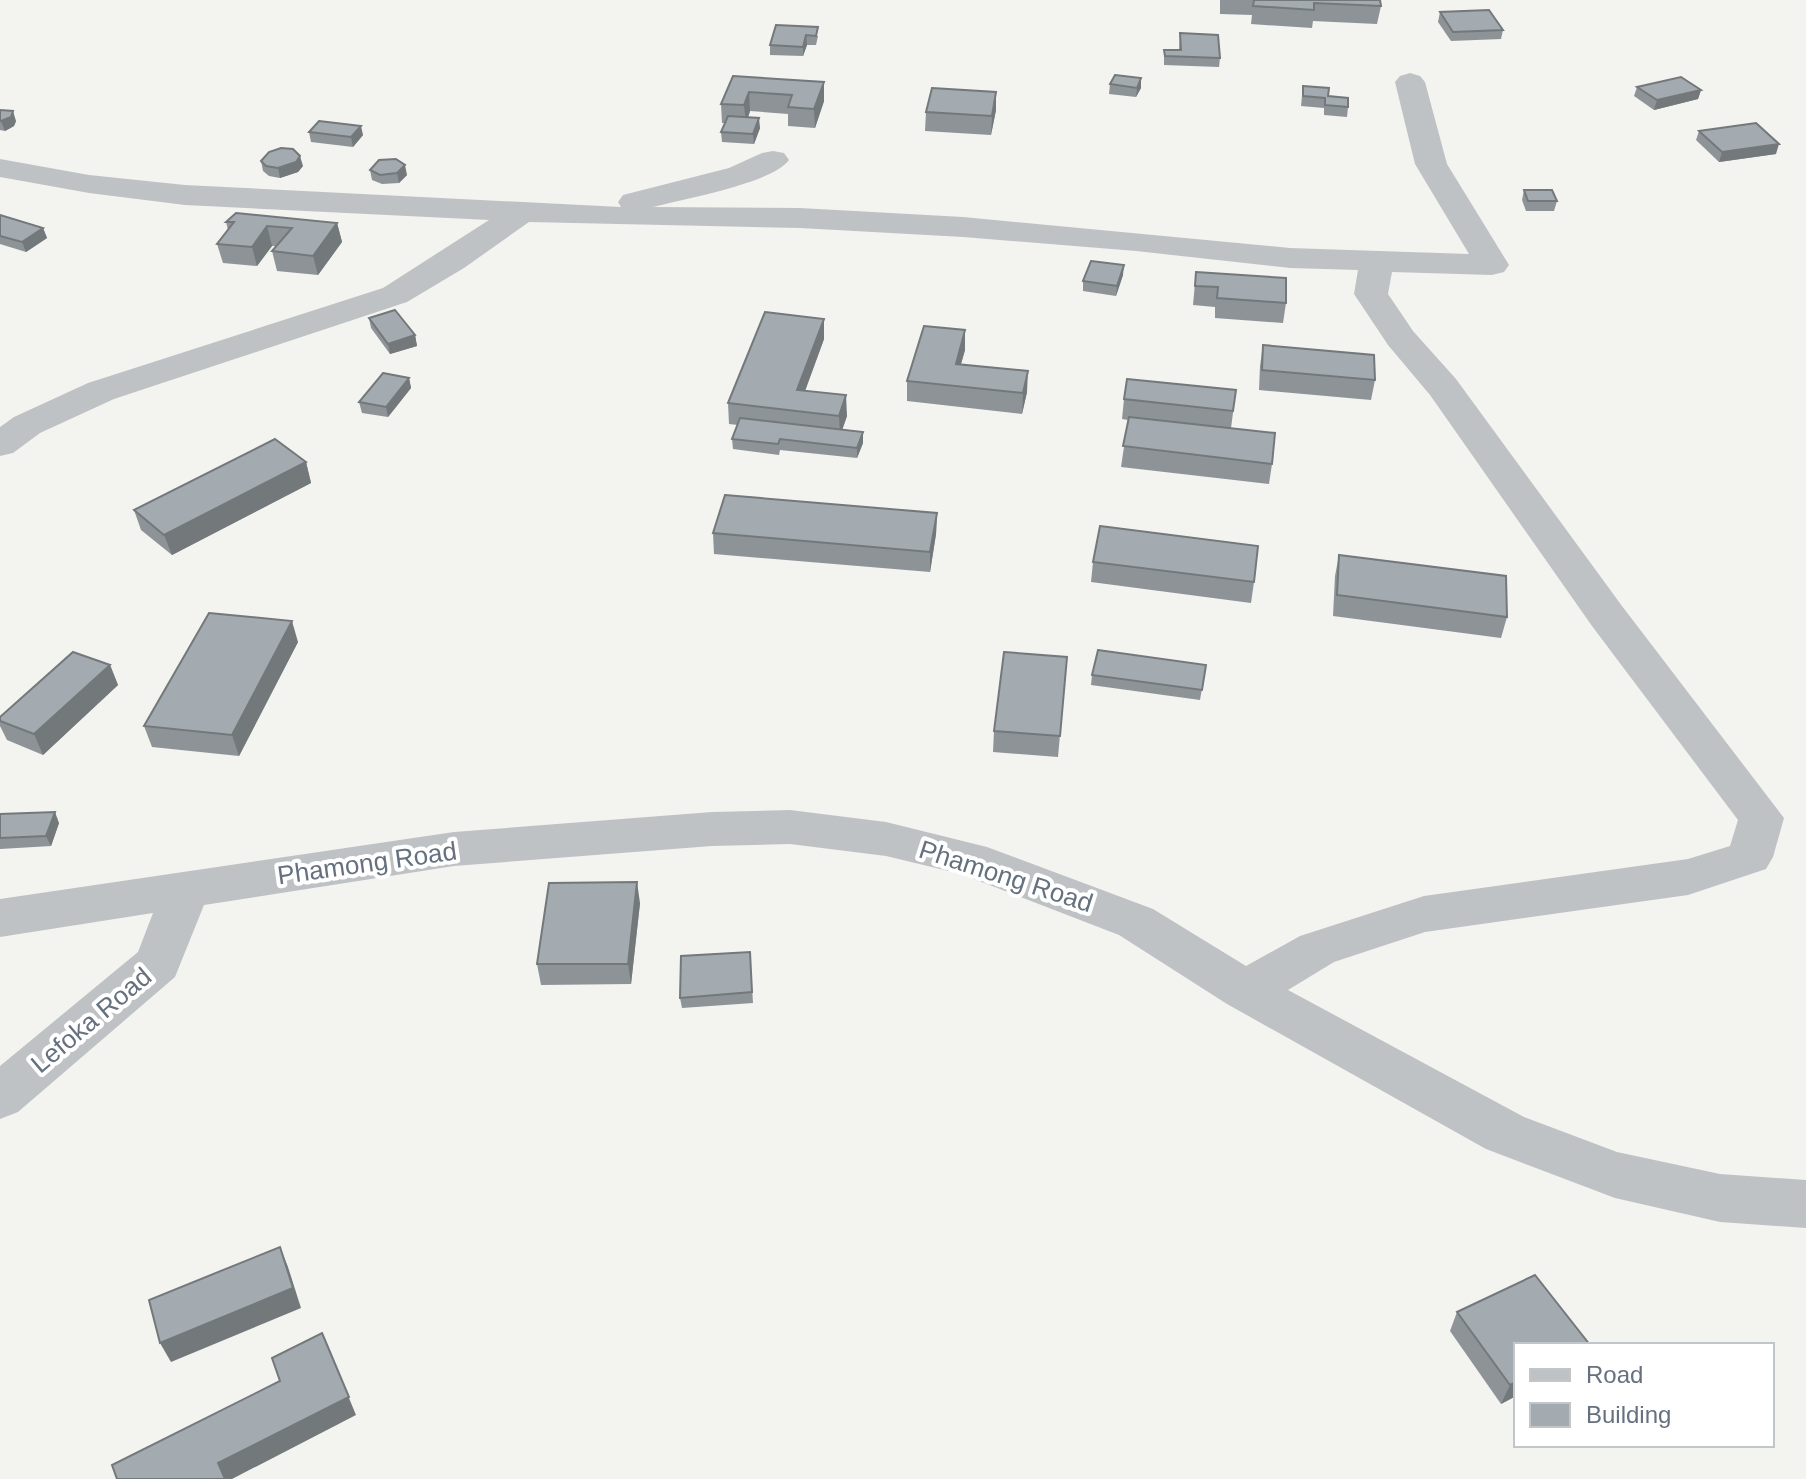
<svg xmlns="http://www.w3.org/2000/svg" width="1806" height="1479" viewBox="0 0 1806 1479" font-family="Arial,sans-serif">
<style>
.lines{fill:none;stroke-linecap:round;stroke-linejoin:round}
.minor{fill:#bfc2c5;fill-rule:evenodd}
.wall{fill:#8d9397}
.shaded-wall{fill:#73787b}
.building{fill:#a4abb0;stroke:#73787b;stroke-width:2}
.labels{text-anchor:middle;dominant-baseline:central;stroke-width:8;stroke-linejoin:round;paint-order:stroke}
.street-label{font-size:26px;fill:#65717e;stroke:#fff}
</style>
<rect width="100%" height="100%" fill="#f3f3f0"/>
<g class="lines">
<path class="minor" d="M1410,73L1420,76L1425,82L1447,164L1509,265L1504,272L1492,275L1392,272L1388,294L1413,331L1456,379L1622,606L1784,818L1773,857L1766,869L1688,895L1425,932L1334,962L1288,990L1524,1117L1617,1152L1720,1174L1806,1180V1228L1720,1222L1615,1198L1486,1149L1227,1004L1119,935L961,874L886,856L790,844L712,846L454,866L204,905L175,977L18,1112L0,1119V1066L138,952L153,913L0,937V899L454,832L712,812L790,810L886,822L987,847L1153,909L1246,966L1300,936L1424,896L1688,859L1730,846L1738,820L1592,626L1430,395L1388,345L1354,294L1358,270L1290,268L1136,251L963,237L800,228L529,222L464,268L407,302L114,399L40,433L13,453L0,456V427L14,417L88,383L383,288L489,220L185,205L89,193L0,177V159L89,175L185,185L621,207L618,202L623,195L729,168L762,153L773,151L784,153L789,160C773,183 683,199 653,207L800,208L963,217L1290,248L1469,254L1415,164L1395,82L1400,76Z"/>
</g>
<g class="wall">
<polygon points="1220,0 1380,0 1381,6 1377,24 1313,21 1312,28 1251,24 1252,15 1220,14"/>
<polygon points="1440,12 1503,30 1501,39 1451,41 1438,22"/>
<polygon points="776,25 818,36 816,45 807,45 803,56 770,55 770,45"/>
<polygon points="1180,33 1220,58 1219,67 1164,65 1164,50 1179,50"/>
<polygon points="733,76 824,82 824,101 815,128 788,126 788,114 750,111 748,117 760,128 754,144 722,142 721,132 725,123 722,123 721,104"/>
<polygon points="1110,84 1141,88 1136,97 1109,94"/>
<polygon points="1303,86 1328,96 1348,107 1347,117 1324,115 1324,108 1301,106"/>
<polygon points="1637,87 1701,90 1698,99 1654,110 1634,96"/>
<polygon points="996,92 996,110 991,135 925,131 926,112"/>
<polygon points="0,110 16,121 14,126 5,131 0,130"/>
<polygon points="1699,131 1776,154 1719,162 1696,140"/>
<polygon points="309,132 363,135 353,147 311,142"/>
<polygon points="261,161 303,166 298,172 280,178 269,176 263,171"/>
<polygon points="370,170 407,175 399,183 382,184 372,180"/>
<polygon points="1524,190 1557,201 1554,211 1526,211 1522,200"/>
<polygon points="0,215 43,228 47,238 26,252 0,244"/>
<polygon points="226,222 337,223 342,242 318,275 277,271 272,251 276,246 272,246 257,266 223,263 217,244 228,230"/>
<polygon points="1196,272 1286,303 1283,323 1215,318 1215,307 1193,305"/>
<polygon points="1123,275 1116,296 1083,291 1083,281"/>
<polygon points="369,318 415,335 417,346 390,354 371,328"/>
<polygon points="824,319 824,339 805,391 847,416 842,430 863,443 857,458 780,450 779,455 733,449 732,439 738,425 729,424 728,403"/>
<polygon points="965,330 965,350 961,364 1027,392 1022,414 907,401 907,381"/>
<polygon points="1263,345 1375,380 1371,400 1259,390 1260,366"/>
<polygon points="409,378 411,388 388,417 362,413 359,402"/>
<polygon points="1236,390 1231,428 1272,464 1269,484 1121,467 1128,420 1122,419 1124,399"/>
<polygon points="306,462 311,483 172,555 141,530 134,510"/>
<polygon points="937,513 936,534 930,572 714,554 713,533"/>
<polygon points="1339,555 1507,617 1501,638 1333,616 1335,576"/>
<polygon points="1093,562 1254,582 1251,603 1091,582"/>
<polygon points="298,642 239,756 152,747 144,726"/>
<polygon points="1067,657 1058,757 993,752 994,731"/>
<polygon points="110,665 118,685 43,755 7,740 0,726 0,717"/>
<polygon points="1206,665 1200,700 1091,685 1092,675"/>
<polygon points="0,814 59,823 51,846 0,849"/>
<polygon points="640,903 631,984 541,985 537,964"/>
<polygon points="750,952 753,1003 682,1008 680,998"/>
<polygon points="1535,1275 1516,1396 1501,1404 1450,1331 1457,1312"/>
</g>
<g class="shaded-wall">
<polygon points="806,35 807,45 803,56 803,47"/>
<polygon points="1141,78 1141,88 1136,97 1137,88"/>
<polygon points="824,82 824,101 815,128 814,109"/>
<polygon points="1701,90 1698,99 1654,110 1657,100"/>
<polygon points="749,92 750,111 746,124 744,105"/>
<polygon points="996,92 996,110 991,135 992,116"/>
<polygon points="13,111 16,121 14,126 5,131 1,121"/>
<polygon points="759,118 760,128 754,144 753,134"/>
<polygon points="361,126 363,135 353,147 351,137"/>
<polygon points="1779,144 1776,154 1719,162 1722,152"/>
<polygon points="300,156 303,166 298,172 280,178 278,168"/>
<polygon points="405,165 407,175 399,183 397,173"/>
<polygon points="337,223 342,242 318,275 313,256"/>
<polygon points="267,226 272,246 257,266 252,247"/>
<polygon points="43,228 47,238 26,252 22,242"/>
<polygon points="1124,265 1123,275 1116,296 1117,286"/>
<polygon points="824,319 824,339 798,410 797,390"/>
<polygon points="965,330 965,350 955,384 956,364"/>
<polygon points="415,335 417,346 390,354 388,344"/>
<polygon points="1028,371 1027,392 1022,414 1023,393"/>
<polygon points="409,378 411,388 388,417 386,407"/>
<polygon points="846,395 847,416 840,436 839,416"/>
<polygon points="863,432 863,443 857,458 857,448"/>
<polygon points="306,462 311,483 172,555 164,535"/>
<polygon points="937,513 936,534 930,572 930,552"/>
<polygon points="292,621 298,642 239,756 232,735"/>
<polygon points="110,665 118,685 43,755 34,734"/>
<polygon points="55,812 59,823 51,846 46,836"/>
<polygon points="637,882 640,903 631,984 628,964"/>
<polygon points="280,1247 288,1267 301,1308 171,1362 160,1343"/>
<polygon points="322,1333 356,1415 232,1479 225,1479 218,1463"/>
<polygon points="1516,1382 1516,1396 1501,1404 1510,1385"/>
</g>
<g class="building">
<polygon points="1254,0 1380,0 1381,6 1314,3 1314,10 1253,6"/>
<polygon points="1489,10 1503,30 1453,32 1440,12"/>
<polygon points="776,25 818,27 816,36 806,35 803,47 770,45"/>
<polygon points="1180,33 1218,35 1220,58 1165,56 1164,50 1181,50"/>
<polygon points="1115,75 1141,78 1137,88 1110,84"/>
<polygon points="733,76 824,82 814,109 788,107 792,95 749,92 744,105 721,104"/>
<polygon points="1681,77 1701,90 1657,100 1637,87"/>
<polygon points="1303,86 1329,88 1328,96 1348,98 1348,107 1325,105 1325,98 1303,96"/>
<polygon points="932,88 996,92 992,116 926,112"/>
<polygon points="0,110 13,111 11,117 1,121 0,121"/>
<polygon points="728,116 759,118 753,134 721,132"/>
<polygon points="319,121 361,126 351,137 309,132"/>
<polygon points="1756,123 1779,144 1722,152 1699,131"/>
<polygon points="281,148 293,149 300,156 296,162 278,168 266,166 261,161 269,152"/>
<polygon points="396,159 405,165 397,173 380,175 370,170 379,160"/>
<polygon points="1524,190 1552,190 1557,201 1528,201"/>
<polygon points="236,213 337,223 313,256 272,251 292,228 267,226 252,247 217,244 234,222 226,222"/>
<polygon points="0,215 43,228 22,242 0,236"/>
<polygon points="1091,261 1124,265 1117,286 1083,281"/>
<polygon points="1196,272 1286,278 1286,303 1217,298 1218,287 1195,286"/>
<polygon points="395,310 415,335 388,344 369,318"/>
<polygon points="765,312 824,319 797,390 846,395 839,416 728,403"/>
<polygon points="924,326 965,330 956,364 1028,371 1023,393 907,381"/>
<polygon points="1263,345 1374,355 1375,380 1262,370"/>
<polygon points="383,373 409,378 386,407 359,402"/>
<polygon points="1127,379 1236,390 1233,411 1124,399"/>
<polygon points="1129,417 1275,433 1272,464 1123,446"/>
<polygon points="740,418 863,432 857,448 780,439 778,444 732,439"/>
<polygon points="275,439 306,462 164,535 134,510"/>
<polygon points="725,495 937,513 930,552 713,533"/>
<polygon points="1100,526 1258,546 1254,582 1093,562"/>
<polygon points="1339,555 1506,576 1507,617 1337,595"/>
<polygon points="209,613 292,621 232,735 144,726"/>
<polygon points="1098,650 1206,665 1202,690 1092,675"/>
<polygon points="73,652 110,665 34,734 0,721 0,717"/>
<polygon points="1004,652 1067,657 1060,736 994,731"/>
<polygon points="55,812 46,836 0,838 0,814"/>
<polygon points="637,882 628,964 537,964 549,883"/>
<polygon points="750,952 752,992 680,998 681,956"/>
<polygon points="280,1247 293,1288 160,1343 149,1300"/>
<polygon points="1535,1275 1590,1345 1516,1345 1516,1382 1510,1385 1457,1312"/>
<polygon points="322,1333 349,1397 218,1463 225,1479 117,1479 112,1465 280,1381 272,1358"/>
</g>
<g class="labels">
<g class="street-label">
<text transform="translate(367 863) rotate(-8)">Phamong Road</text>
<text transform="translate(1006 876) rotate(18)">Phamong Road</text>
<text transform="translate(91 1020) rotate(-40)">Lefoka Road</text>
</g>
</g>
<rect x="1514" y="1343" width="260" height="104" fill="#ffffff" stroke="#c1c6cb" stroke-width="2"/>
<rect x="1530" y="1369" width="40" height="12" fill="#bfc2c5" stroke="#c1c6cb" stroke-width="2"/>
<text x="1586" y="1383" font-size="24" fill="#65717e">Road</text>
<rect x="1530" y="1403" width="40" height="24" fill="#a4abb0" stroke="#c1c6cb" stroke-width="2"/>
<text x="1586" y="1423" font-size="24" fill="#65717e">Building</text>
</svg>
